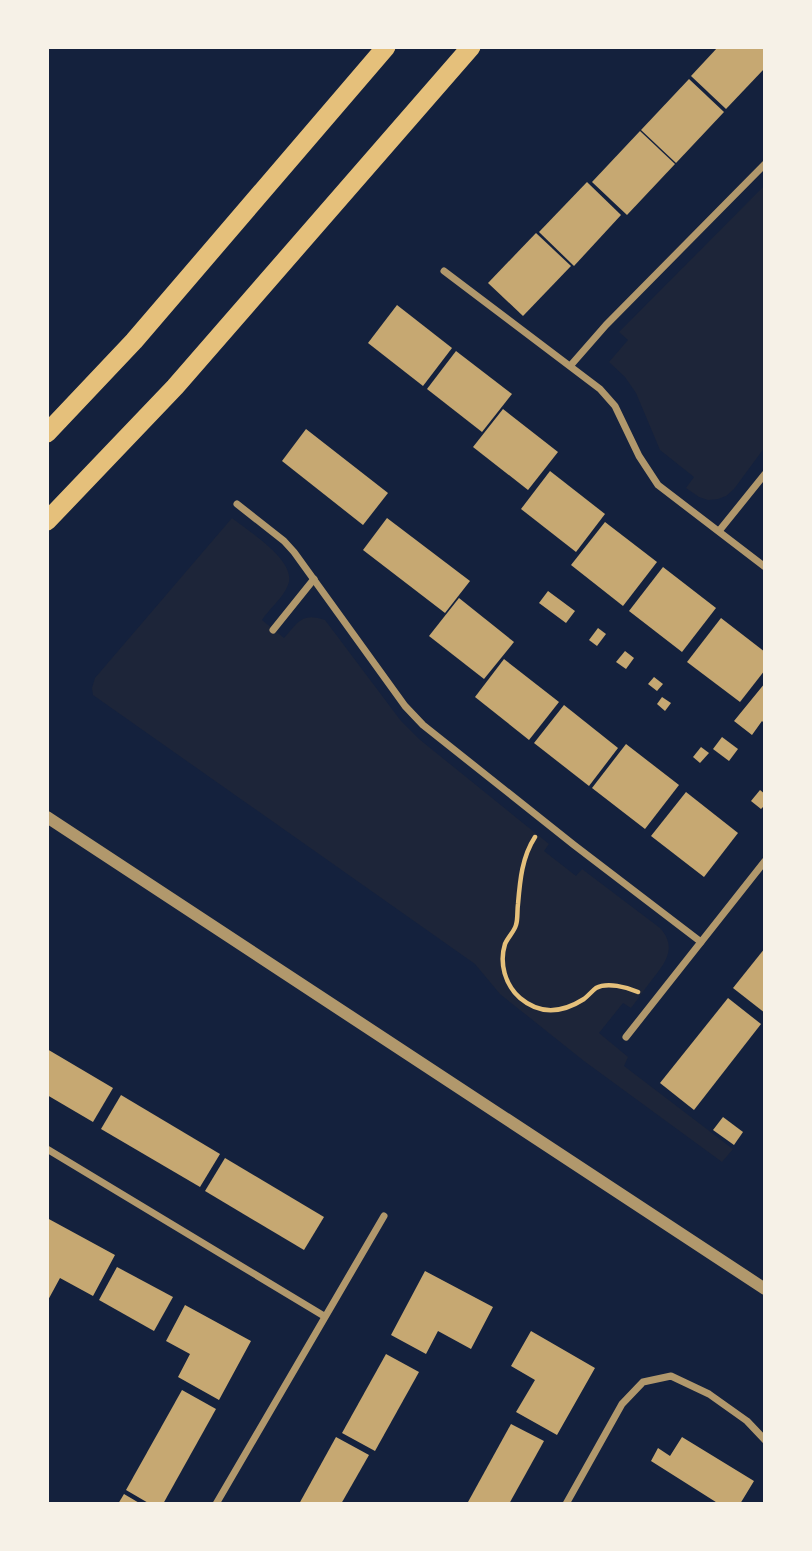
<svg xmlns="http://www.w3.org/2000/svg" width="812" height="1551" viewBox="0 0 812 1551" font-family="Commissioner,sans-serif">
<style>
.green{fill:#1d2539}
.building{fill:#c6a872}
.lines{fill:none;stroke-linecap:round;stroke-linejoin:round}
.path{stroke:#e5c07b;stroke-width:4.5}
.minor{stroke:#b1986c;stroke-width:7}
.tertiary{stroke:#b1986c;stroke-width:12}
.trunk{stroke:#e5c07b;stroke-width:19}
</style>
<rect width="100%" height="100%" fill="#14213d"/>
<g class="green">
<polygon points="765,185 765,447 734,489 726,496 718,499 708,500 699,497 686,488 694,477 660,450 636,393 625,377 609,362 628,340 619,332"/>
<path d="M232,518C248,531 298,561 288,585C283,598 269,609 262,620L284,638C298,622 302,612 325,620L401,721L419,739L549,844L544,851L576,876L582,869L660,928C678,948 665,963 651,981C644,990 638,999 631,1008L623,1003L599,1033L628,1057L624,1066L733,1149L722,1162L584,1061L500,994L475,964L93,695L92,688L95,678Z"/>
</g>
<g class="building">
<polygon points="718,47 762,47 765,50 765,68 726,109 691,76"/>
<polygon points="689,79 724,112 676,163 641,130"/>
<polygon points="640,131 675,164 627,215 592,182"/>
<polygon points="587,182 621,215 574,266 539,232"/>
<polygon points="536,233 571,266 523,316 488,283"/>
<polygon points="397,305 452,348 423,386 368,343"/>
<polygon points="456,351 512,394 482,432 427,389"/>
<polygon points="503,409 558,452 528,490 473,447"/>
<polygon points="306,429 388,493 363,525 282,461"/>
<polygon points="550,471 605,514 576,552 521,509"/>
<polygon points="387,518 470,581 445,613 363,550"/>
<polygon points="605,522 657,562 623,606 571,565"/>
<polygon points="663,567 716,608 682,652 629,611"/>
<polygon points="548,591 575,611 566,623 539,603"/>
<polygon points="459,598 514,642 484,679 429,636"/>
<polygon points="721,618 765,652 765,670 740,702 687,662"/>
<polygon points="598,628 606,634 597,646 589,640"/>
<polygon points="625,651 634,658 626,669 616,662"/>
<polygon points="504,659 559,702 529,740 475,697"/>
<polygon points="654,677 663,684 657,691 648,684"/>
<polygon points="765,683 765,724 762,721 752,735 734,721"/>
<polygon points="662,697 671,703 665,711 657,704"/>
<polygon points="564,705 618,748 589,786 534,743"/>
<polygon points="722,737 738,749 729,761 713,749"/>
<polygon points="626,744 679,785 645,829 592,788"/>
<polygon points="701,747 709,753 700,763 693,757"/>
<polygon points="760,790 765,794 765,805 761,809 751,801"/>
<polygon points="686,792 738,833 704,877 651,836"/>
<polygon points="765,948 765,1013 733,988"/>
<polygon points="728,998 761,1024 694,1110 660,1083"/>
<polygon points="47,1049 113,1088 93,1122 47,1095"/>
<polygon points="121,1095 220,1154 200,1187 101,1129"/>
<polygon points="723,1117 743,1132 734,1145 713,1130"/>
<polygon points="225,1158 324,1217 304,1250 205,1191"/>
<polygon points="47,1218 115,1255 93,1296 60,1278 47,1302"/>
<polygon points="117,1267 173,1297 154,1331 99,1300"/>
<polygon points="425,1271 493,1307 471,1349 438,1331 426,1354 391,1335"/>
<polygon points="185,1305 251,1341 219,1400 178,1377 190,1354 166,1341"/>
<polygon points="531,1331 595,1368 557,1435 516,1412 535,1380 511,1366"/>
<polygon points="386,1354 419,1372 375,1451 342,1433"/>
<polygon points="182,1390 216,1409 163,1504 150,1504 126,1490"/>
<polygon points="511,1424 544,1441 509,1504 470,1504 468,1502"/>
<polygon points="336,1437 369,1455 341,1504 299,1504"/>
<polygon points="682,1437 754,1481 740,1504 719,1504 651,1461 658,1448 670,1456"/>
<polygon points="124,1494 141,1504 118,1504"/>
</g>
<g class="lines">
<path class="path" d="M535,837C522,857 520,880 518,904C517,911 518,919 516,925C514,932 508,937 505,944C499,963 505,985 520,998C540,1015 562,1013 584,999C588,996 592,991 596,988C607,982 627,987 638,992"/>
<g class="minor">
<polyline points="444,271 600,389 615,406 639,456 658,485 765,567"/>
<polyline points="571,365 606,325 765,164"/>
<polyline points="237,504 284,541 294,552 405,706 423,725 574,845 701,942"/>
<polyline points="719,531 765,474"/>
<polyline points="273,630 314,579"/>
<polyline points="626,1037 765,861"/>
<polyline points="47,1149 324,1316"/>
<polyline points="216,1504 384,1216"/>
<polyline points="566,1504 622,1404 643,1382 671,1376 709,1394 747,1421 765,1440"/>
</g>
<polyline class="tertiary" points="47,817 765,1289"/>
<g class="trunk">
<polyline points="47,433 134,341 386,47"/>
<polyline points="47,521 175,387 471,47"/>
</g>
</g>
<rect width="812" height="1551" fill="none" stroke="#f6f1e7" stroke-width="98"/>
</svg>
